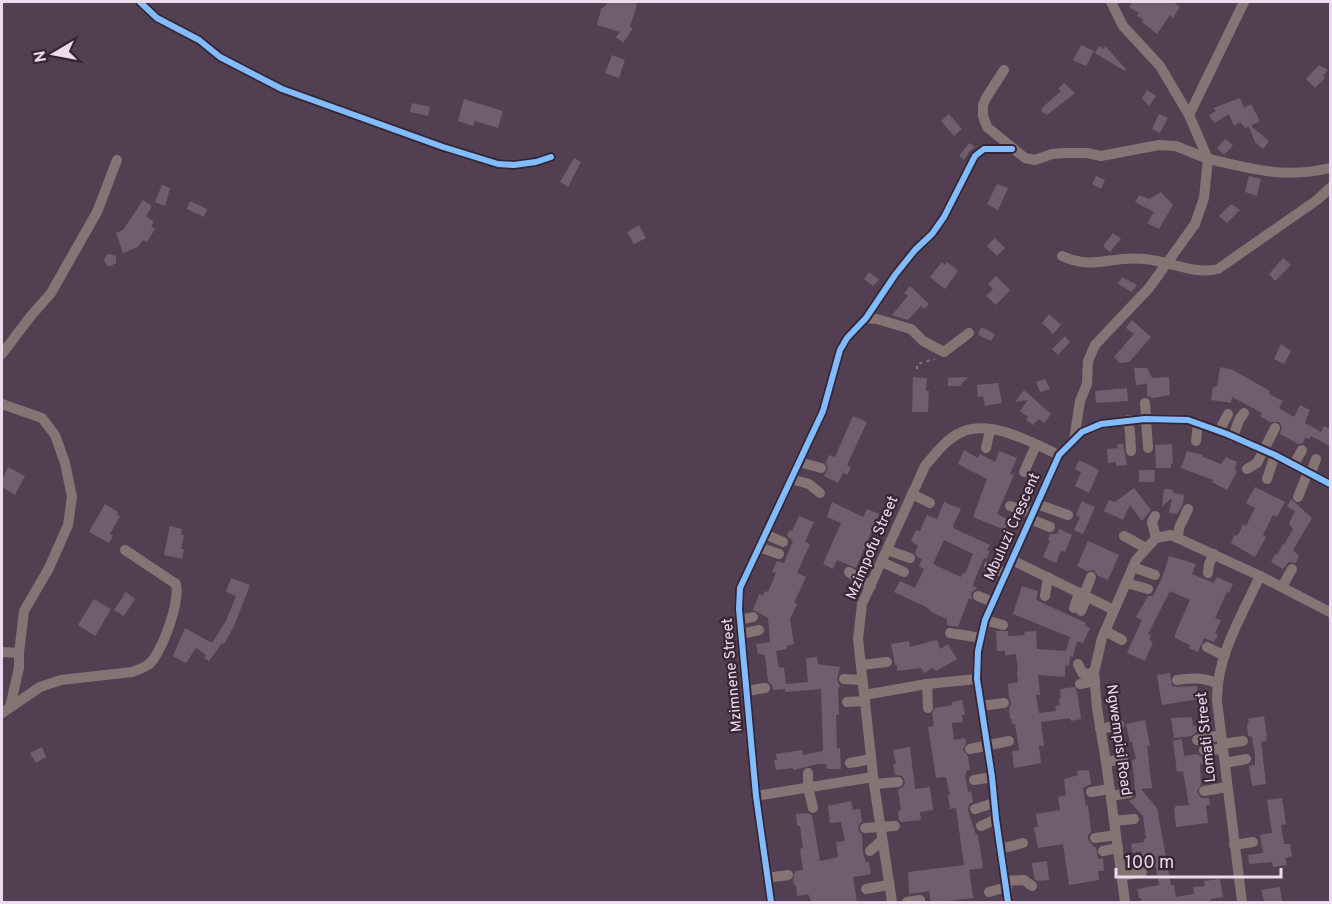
<svg xmlns="http://www.w3.org/2000/svg" width="1332" height="904" viewBox="0 0 1332 904" font-family="Overpass,sans-serif">
<style>
.building{fill:#705e6f;fill-rule:evenodd}
.lines{fill:none;stroke-linecap:round;stroke-linejoin:round}
.path{stroke:#837479;stroke-width:2;stroke-dasharray:3 4.5;stroke-linecap:butt}
.street{stroke:#867475;stroke-width:10}
.cycleway-casing{stroke:#362635;stroke-width:10}
.cycleway{stroke:#80bcff;stroke-width:6}
.labels{text-anchor:middle;dominant-baseline:central;stroke-width:4.5;stroke-linejoin:round;paint-order:stroke}
.street-label{font-size:15px;fill:#efd9ee;stroke:#362635}
</style>
<rect width="100%" height="100%" fill="#533f52"/>
<g class="building">
<polygon points="606,2 627,2 637,4 630,27 633,28 623,43 616,37 620,32 597,25 601,9 606,5"/>
<polygon points="1132,2 1173,2 1180,7 1173,18 1170,15 1157,34 1142,22 1143,19 1137,16 1139,13 1129,7"/>
<polygon points="1081,45 1094,51 1086,66 1073,60"/>
<polygon points="1099,46 1104,49 1105,46 1126,69 1125,71 1095,53"/>
<polygon points="612,55 625,60 619,78 605,73"/>
<polygon points="1319,65 1328,70 1323,76 1325,78 1315,88 1306,79"/>
<polygon points="1064,83 1075,93 1047,115 1041,111 1044,106 1061,91 1058,89"/>
<polygon points="1147,90 1156,96 1149,106 1142,98"/>
<polygon points="1240,98 1244,108 1251,104 1260,121 1251,126 1269,141 1263,149 1255,142 1249,127 1245,128 1240,122 1234,126 1229,114 1214,123 1209,115 1216,111 1213,108"/>
<polygon points="464,99 503,111 498,128 475,121 473,126 458,121"/>
<polygon points="412,103 430,107 428,116 410,112"/>
<polygon points="949,114 962,129 954,136 941,121"/>
<polygon points="1159,114 1168,118 1160,133 1152,129"/>
<polygon points="1225,139 1233,145 1224,155 1217,148"/>
<polygon points="969,143 975,147 969,152 964,160 959,156"/>
<polygon points="574,158 581,162 568,187 560,182"/>
<polygon points="1096,176 1105,180 1101,189 1092,184"/>
<polygon points="1249,176 1261,179 1257,196 1245,192"/>
<polygon points="997,184 1008,188 998,210 987,204"/>
<polygon points="162,185 170,188 165,206 155,202"/>
<polygon points="1161,192 1173,205 1159,229 1147,223 1154,212 1135,202 1139,195 1149,199"/>
<polygon points="143,200 152,206 146,216 154,222 151,226 155,229 147,242 143,240 138,247 123,253 116,233 123,230"/>
<polygon points="190,201 207,209 204,217 187,209"/>
<polygon points="1230,205 1233,205 1240,210 1227,223 1219,216"/>
<polygon points="639,225 646,238 634,244 627,232"/>
<polygon points="1113,233 1121,239 1110,252 1103,246"/>
<polygon points="995,238 1005,248 997,256 987,246"/>
<polygon points="109,254 116,256 116,263 111,266 108,266 104,261 106,256"/>
<polygon points="1283,258 1291,265 1275,281 1269,274"/>
<polygon points="942,262 945,265 947,262 958,271 945,289 930,277"/>
<polygon points="869,272 879,280 873,286 864,279"/>
<polygon points="996,276 1010,290 996,305 986,296 993,289 988,284"/>
<polygon points="1122,277 1137,285 1132,292 1118,284"/>
<polygon points="910,286 929,304 924,309 921,306 908,320 892,315 908,296 904,293"/>
<polygon points="1049,314 1061,325 1053,334 1042,323"/>
<polygon points="1132,320 1151,337 1129,362 1120,363 1114,357 1134,334 1126,328"/>
<polygon points="981,327 995,334 991,341 978,335"/>
<polygon points="1065,336 1070,342 1058,355 1052,349"/>
<polygon points="1281,344 1291,351 1284,364 1274,359"/>
<polygon points="1220,367 1233,370 1270,391 1269,394 1283,401 1279,408 1294,417 1300,405 1310,410 1305,423 1321,432 1324,426 1330,429 1330,446 1311,436 1309,439 1305,437 1303,443 1298,444 1280,434 1282,427 1279,422 1270,422 1260,416 1262,413 1232,397 1231,403 1211,400 1213,387 1217,386"/>
<polygon points="1134,368 1147,368 1152,378 1169,377 1170,395 1154,398 1147,396 1147,384 1136,385"/>
<polygon points="913,377 927,378 926,391 929,391 928,412 912,412"/>
<polygon points="968,377 960,386 948,386 948,378"/>
<polygon points="1045,379 1050,389 1040,392 1036,382"/>
<polygon points="998,383 1002,403 985,406 983,396 978,397 977,385"/>
<polygon points="1127,388 1128,401 1096,403 1095,391"/>
<polygon points="1024,390 1051,414 1044,423 1039,419 1033,425 1026,420 1028,417 1020,411 1028,400 1015,402"/>
<polygon points="853,416 867,422 847,465 851,467 847,475 843,473 838,483 824,476 828,469 826,462 829,455 835,457"/>
<polygon points="1117,444 1123,444 1127,465 1116,466 1116,462 1108,463 1107,449 1118,448"/>
<polygon points="1172,444 1173,464 1171,463 1171,468 1156,468 1155,445"/>
<polygon points="964,450 978,458 980,454 995,462 999,451 1017,458 1010,474 1014,475 997,514 1009,520 1005,530 973,517 987,479 958,464"/>
<polygon points="1187,451 1203,455 1203,457 1221,464 1226,457 1237,462 1235,468 1237,472 1227,490 1212,482 1213,480 1181,468"/>
<polygon points="1079,460 1099,470 1089,493 1075,486 1081,472 1075,469"/>
<polygon points="8,467 25,476 15,495 2,487 2,480"/>
<polygon points="1139,470 1155,470 1154,482 1139,482"/>
<polygon points="1255,487 1285,502 1277,517 1273,515 1263,535 1266,537 1255,557 1231,543 1234,535 1236,536 1239,533 1243,524 1246,526 1255,508 1246,503"/>
<polygon points="1134,488 1151,510 1142,521 1130,505 1123,520 1104,511 1109,500 1115,502"/>
<polygon points="1164,489 1173,490 1173,493 1184,495 1183,504 1177,514 1169,513 1172,498 1162,506"/>
<polygon points="1291,499 1312,518 1293,550 1299,556 1296,563 1289,562 1283,569 1271,562 1275,554 1277,555 1283,544 1284,545 1293,529 1289,524 1295,511 1287,507"/>
<polygon points="1082,501 1095,507 1083,534 1074,530 1080,517 1076,515"/>
<polygon points="832,502 863,517 867,509 879,514 856,568 837,560 833,569 823,564 841,523 827,517"/>
<path d="M944,502L961,509L953,526L955,529L990,545L987,550L990,551L986,559L984,558L975,579L973,586L977,588L971,593L972,600L969,598L958,627L947,625V619L933,613L926,607L894,592L900,581L915,588L924,569L919,566L922,559L917,557L915,553L918,546L911,541L916,530L920,531L927,515L937,519ZM944,540L973,554L965,574L963,573L961,577L933,564Z"/>
<polygon points="105,504 118,512 117,514 120,516 110,534 113,536 109,543 89,532"/>
<polygon points="799,516 814,522 805,542 810,544 797,573 806,577 794,603 797,604 790,619 794,644 787,646 787,649 776,651 779,668 784,667 786,684 808,682 806,658 817,657 818,664 840,667 837,679 840,687 838,688 839,715 836,715 837,749 840,748 841,769 827,769 826,764 818,764 793,770 793,768 776,770 774,760 777,760 776,754 802,750 803,755 823,751 821,689 785,692 785,689 773,690 772,685 768,681 765,655 758,654 756,644 770,642 768,618 753,610 759,594 763,596 765,591 768,592 776,573 772,572 777,561 784,563 793,541 787,536 789,530 792,531"/>
<polygon points="170,526 182,529 181,535 184,535 181,549 184,549 182,559 164,555"/>
<polygon points="1059,529 1072,535 1065,552 1061,551 1056,563 1043,557 1050,541 1048,540 1050,534 1057,534"/>
<polygon points="1088,541 1119,555 1108,580 1098,576 1094,570 1087,571 1077,566"/>
<polygon points="1169,556 1196,564 1192,574 1204,579 1214,583 1217,577 1233,584 1229,593 1227,592 1215,618 1221,620 1215,633 1218,635 1214,642 1204,638 1198,652 1189,648 1190,645 1175,638 1175,634 1190,600 1170,591 1148,634 1151,635 1149,640 1153,642 1145,661 1127,653 1142,620 1136,617 1148,596 1153,596 1162,578"/>
<polygon points="231,578 250,585 234,626 224,644 222,643 209,661 204,658 206,655 196,648 186,663 173,656 185,628 212,643 226,621 236,596 226,592"/>
<polygon points="1022,586 1038,591 1036,600 1086,623 1084,625 1090,628 1083,643 1077,641 1073,657 1070,656 1069,666 1065,665 1065,677 1038,675 1040,695 1036,695 1039,713 1056,711 1055,706 1060,705 1059,699 1061,698 1060,689 1074,687 1077,691 1081,719 1071,721 1070,718 1041,722 1044,746 1039,746 1041,763 1014,768 1012,751 1019,750 1015,724 1012,724 1012,719 1010,719 1009,709 1011,703 1009,697 1008,684 1018,682 1017,671 1018,671 1016,654 1005,655 1005,651 997,651 996,631 1008,631 1008,636 1025,635 1024,632 1036,631 1037,649 1066,651 1070,637 1013,614"/>
<polygon points="126,592 135,599 124,616 114,610"/>
<polygon points="94,599 111,609 95,636 78,625"/>
<polygon points="937,640 940,649 948,644 957,659 936,671 933,668 924,673 921,668 897,671 897,665 895,665 891,644 909,641 910,647"/>
<polygon points="1170,673 1172,686 1177,687 1197,686 1199,699 1162,705 1157,675"/>
<polygon points="962,700 965,715 962,715 963,722 952,723 954,740 965,738 966,743 963,750 968,756 970,770 966,771 966,774 965,774 968,792 971,791 973,802 969,804 968,811 976,835 978,835 983,868 969,870 973,898 931,903 929,891 909,894 908,872 964,865 956,808 950,809 948,795 950,795 946,777 936,778 928,727 934,726 932,714 935,708 952,705 952,702"/>
<polygon points="1264,716 1267,736 1266,741 1261,742 1266,784 1252,786 1249,766 1255,765 1255,755 1252,737 1248,736 1247,724 1249,724 1248,719"/>
<polygon points="1192,717 1193,726 1196,726 1197,732 1191,736 1174,738 1171,718"/>
<polygon points="1145,720 1150,746 1147,746 1152,788 1141,789 1157,808 1171,885 1174,885 1176,897 1194,894 1193,887 1205,886 1204,881 1220,879 1223,897 1211,899 1211,903 1142,903 1141,898 1139,898 1137,889 1159,885 1156,867 1148,868 1144,865 1141,851 1133,853 1131,844 1144,842 1143,839 1146,839 1143,816 1129,801 1136,797 1132,760 1136,759 1132,742 1130,742 1126,724"/>
<polygon points="1182,739 1184,756 1197,754 1202,757 1203,764 1200,764 1201,784 1197,792 1201,798 1209,798 1210,805 1206,805 1208,823 1176,827 1174,809 1176,806 1189,805 1183,771 1177,772 1173,741"/>
<polygon points="42,747 46,757 36,763 30,753"/>
<polygon points="910,747 915,789 930,787 933,810 920,812 921,820 901,822 899,820 898,811 901,810 898,790 904,786 905,781 902,776 895,775 893,764 896,764 893,750"/>
<polygon points="1089,770 1091,784 1083,788 1086,806 1088,805 1091,832 1088,835 1088,840 1094,847 1096,847 1098,859 1103,858 1104,871 1098,871 1099,880 1069,885 1063,844 1038,848 1034,827 1038,827 1036,814 1060,810 1058,797 1066,795 1064,779 1078,775 1077,771"/>
<polygon points="1282,798 1286,824 1281,825 1284,844 1290,844 1292,856 1285,858 1287,865 1273,867 1272,862 1249,864 1248,855 1263,853 1260,835 1272,833 1267,800"/>
<polygon points="851,801 853,810 860,809 862,821 859,824 858,829 862,835 863,853 866,862 869,862 871,874 853,877 857,903 812,903 808,894 797,896 796,885 794,885 793,880 795,871 803,870 800,849 803,848 800,826 797,826 796,814 807,813 812,815 820,861 838,857 836,842 845,841 841,822 830,823 828,806"/>
<polygon points="1047,861 1049,880 1037,881 1034,878 1032,863"/>
<polygon points="1280,887 1282,903 1265,903 1261,890"/>
</g>
<g class="lines">
<polyline class="path" points="917,369 917,364 935,359"/>
<g class="street">
<polyline points="140,2 157,18 199,40 220,57 282,89 443,147 498,164 514,165 536,162 551,157"/>
<path d="M1111,2L1123,26L1160,66L1189,115L1208,159C1255,169 1283,179 1330,168"/>
<polyline points="1004,70 986,98 983,105 983,116 987,127 1025,158 1035,160 1052,154 1063,153 1087,153 1101,156 1159,145 1176,146 1208,159 1204,198 1195,224 1149,288 1095,345 1088,361 1087,384 1080,401 1074,440"/>
<polyline points="1189,115 1244,2"/>
<path d="M1062,256C1094,271 1111,255 1144,259C1169,261 1193,275 1218,269L1317,200L1330,188"/>
<polyline points="866,318 877,319 911,329 923,341 944,352 969,333"/>
<polyline points="2,354 30,317 51,293 97,212 117,160"/>
<polyline points="1145,403 1148,448"/>
<polyline points="2,404 42,418 55,435 65,463 72,497 68,525 49,568 24,611 19,653"/>
<polyline points="1128,420 1130,432 1131,451"/>
<polyline points="1219,431 1228,414"/>
<polyline points="1233,437 1239,420 1244,413"/>
<polyline points="1196,441 1198,423"/>
<polyline points="986,448 990,430"/>
<polyline points="799,462 821,468"/>
<polyline points="1294,464 1302,450"/>
<polyline points="1247,469 1257,463 1275,428"/>
<polyline points="1024,472 1036,445"/>
<polyline points="1311,473 1316,459"/>
<polyline points="791,479 809,484 820,493"/>
<polyline points="1267,479 1275,455"/>
<polyline points="912,494 930,503"/>
<polyline points="1298,497 1308,472"/>
<polyline points="1037,504 1068,515"/>
<polyline points="1010,506 1033,513"/>
<polyline points="1155,516 1152,522 1156,538"/>
<polyline points="1030,519 1050,527"/>
<polyline points="765,534 783,542"/>
<polyline points="1124,536 1146,548"/>
<polyline points="1178,538 1179,528 1188,509"/>
<polyline points="759,547 779,554"/>
<polyline points="887,550 910,558"/>
<polyline points="1012,560 1114,610"/>
<polyline points="882,562 904,572"/>
<polyline points="989,566 1006,574"/>
<polyline points="1133,567 1155,575"/>
<polyline points="849,572 871,586"/>
<polyline points="1208,573 1209,564 1214,554"/>
<polyline points="1126,583 1148,589"/>
<polyline points="1282,587 1292,569"/>
<polyline points="1084,595 1091,577"/>
<polyline points="978,596 993,602"/>
<polyline points="1045,596 1048,577"/>
<polyline points="1074,608 1079,593"/>
<polyline points="1081,611 1087,597"/>
<polyline points="740,620 753,617"/>
<polyline points="985,620 1003,625"/>
<polyline points="1105,631 1122,640"/>
<polyline points="950,633 981,638"/>
<polyline points="741,634 759,630"/>
<polyline points="1207,647 1223,655"/>
<polyline points="2,652 19,653 19,668 10,707"/>
<polyline points="1078,664 1083,674 1094,673"/>
<polyline points="861,665 887,662"/>
<polyline points="844,679 862,680"/>
<path d="M1177,680C1191,678 1203,677 1216,683"/>
<polyline points="927,684 928,708"/>
<polyline points="1080,684 1095,681"/>
<polyline points="747,691 765,688"/>
<polyline points="864,695 927,684 977,679"/>
<polyline points="847,702 865,701"/>
<polyline points="981,706 1004,703"/>
<path d="M2,713L40,687L61,680L132,672C140,669 148,667 153,660C164,644 180,603 176,584L125,550"/>
<polyline points="1100,729 1119,725"/>
<polyline points="1197,740 1221,735"/>
<polyline points="1222,744 1243,741"/>
<polyline points="970,749 1009,741"/>
<polyline points="1204,750 1223,749"/>
<polyline points="1106,762 1123,759"/>
<polyline points="850,763 871,759"/>
<polyline points="1225,763 1246,759"/>
<polyline points="808,773 808,787 813,808"/>
<polyline points="974,780 992,777"/>
<polyline points="874,784 898,782"/>
<polyline points="1204,791 1227,787"/>
<polyline points="1091,792 1110,789"/>
<polyline points="756,796 873,777"/>
<polyline points="1111,796 1129,793"/>
<polyline points="975,809 994,803"/>
<polyline points="1114,821 1134,819"/>
<polyline points="981,826 996,819"/>
<polyline points="865,828 895,826"/>
<polyline points="1095,838 1116,835"/>
<polyline points="1234,845 1253,842"/>
<polyline points="1000,849 1023,843"/>
<polyline points="870,851 882,840"/>
<polyline points="1103,851 1118,848"/>
<polyline points="1121,876 1142,872"/>
<polyline points="767,878 788,875"/>
<polyline points="1005,881 1024,880 1032,886"/>
<polyline points="866,889 889,885"/>
<polyline points="989,892 1007,887"/>
<polyline points="771,902 756,796 739,609 740,588 823,411 840,350 847,338 866,318 895,275 915,250 932,234 944,217 975,156 984,149 1012,149"/>
<path d="M892,902L874,784L858,639L862,604L925,466C935,454 947,438 962,432C991,419 1033,443 1059,455"/>
<polyline points="907,902 920,900"/>
<polyline points="1008,902 996,819 992,777 977,679 978,651 985,620 1059,455 1082,432 1101,424 1145,419 1188,420 1227,434 1275,455 1330,484"/>
<polyline points="1125,902 1106,762 1097,708 1094,673 1102,638 1136,560 1156,538 1171,535 1260,576 1330,612"/>
<path d="M1242,902L1217,701C1216,657 1242,615 1260,576"/>
</g>
<g class="cycleway-casing">
<g id="cycleway">
<polyline points="140,2 157,18 199,40 220,57 282,89 443,147 498,164 514,165 536,162 551,157"/>
<polyline points="771,902 756,796 739,609 740,588 823,411 840,350 847,338 866,318 895,275 915,250 932,234 944,217 975,156 984,149 1012,149"/>
<polyline points="1008,902 996,819 992,777 977,679 978,651 985,620 1059,455 1082,432 1101,424 1145,419 1188,420 1227,434 1275,455 1330,484"/>
</g>
</g>
<use href="#cycleway" class="cycleway"/>
</g>
<g class="labels">
<g class="street-label">
<text transform="translate(1013 527) rotate(-66)">Mbuluzi Crescent</text>
<text transform="translate(873 548) rotate(-67)">Mzimpofu Street</text>
<text transform="translate(733 675) rotate(-95)">Mzimnene Street</text>
<text transform="translate(1207 737) rotate(-96)">Lomati Street</text>
<text transform="translate(1118 740) rotate(82)">Ngwempisi Road</text>
</g>
</g>
<rect width="1332" height="904" fill="none" stroke="#efd9ee" stroke-width="6"/>
<g transform="translate(54 54) rotate(260)" stroke="#362635" stroke-width="4.5" paint-order="stroke">
<path d="M0-4.5L10 22L0 15L-10 22Z" fill="#efd9ee"/>
<text y="-9" font-size="16" font-weight="bold" text-anchor="middle" fill="#efd9ee">N</text>
</g>
<path d="M1116 868v9h165v-9" fill="none" stroke="#efd9ee" stroke-width="3"/>
<text x="1125" y="868" font-size="18" fill="#efd9ee" stroke="#362635" stroke-width="4.5" paint-order="stroke">100 m</text>
</svg>
